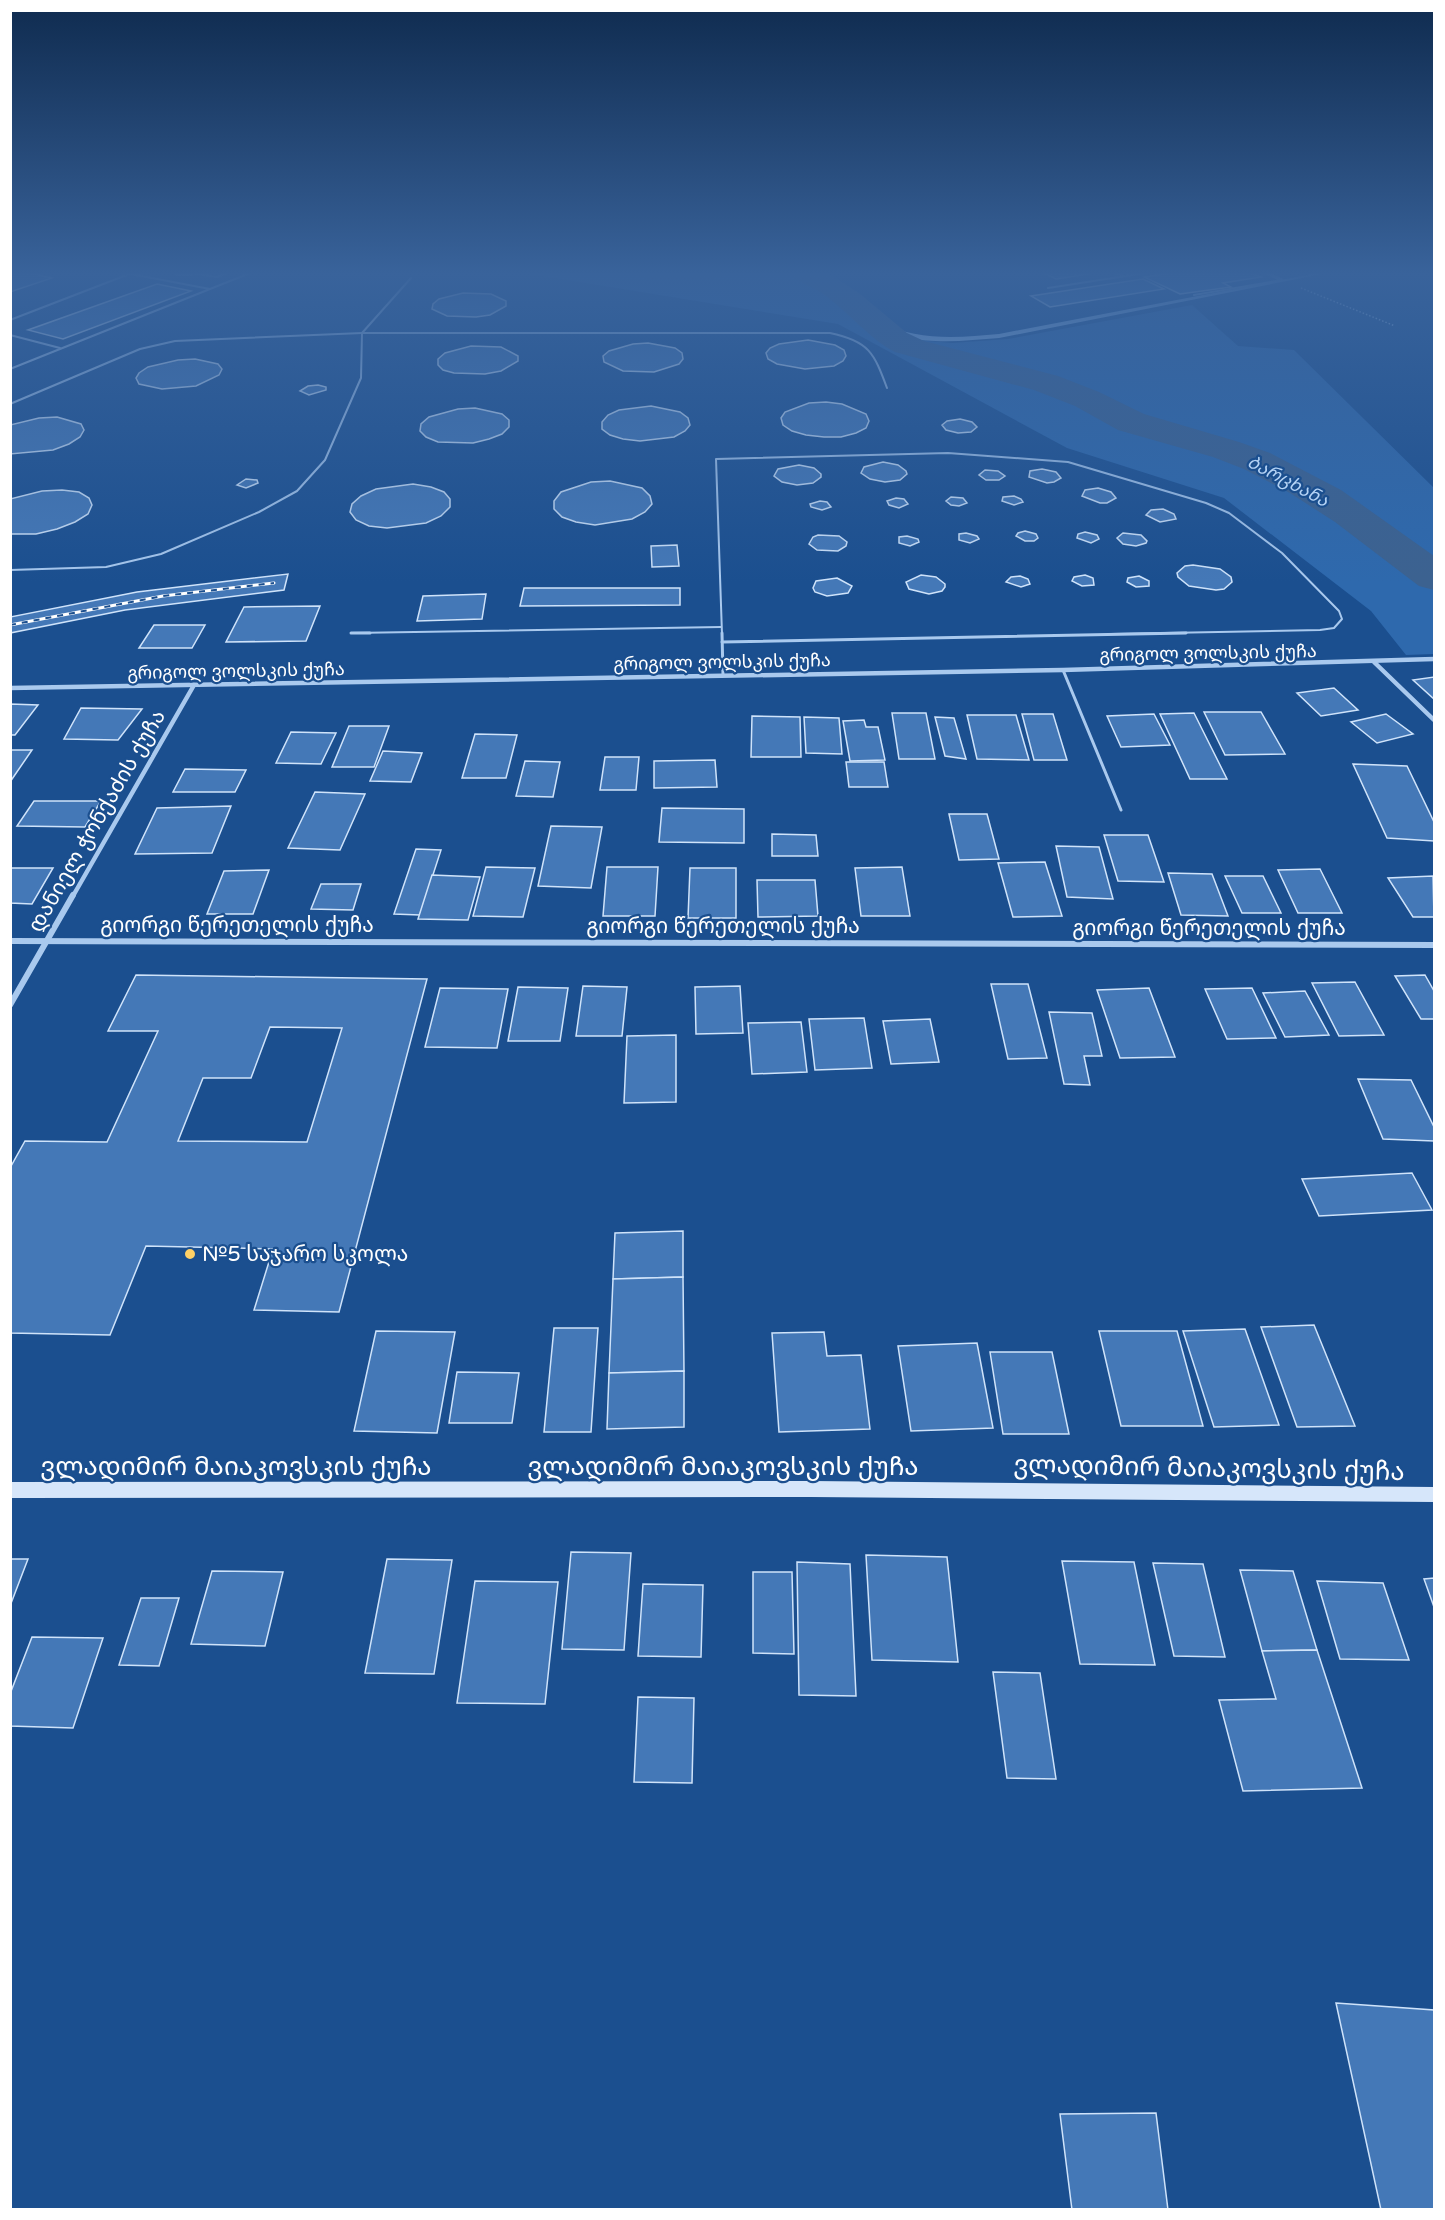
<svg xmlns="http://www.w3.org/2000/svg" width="1445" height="2220" viewBox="0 0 1445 2220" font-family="'Varela Round','Noto Sans Georgian',sans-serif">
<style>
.green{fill:#2e69ad}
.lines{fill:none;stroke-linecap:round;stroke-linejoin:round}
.stream{fill:#9cc4f0;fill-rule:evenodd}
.river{fill:#3c6290;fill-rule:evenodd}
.building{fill:#4478b7;stroke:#cfe3fa;stroke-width:1.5;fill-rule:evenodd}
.path{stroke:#a9c9ee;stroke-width:1.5;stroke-dasharray:1.5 2;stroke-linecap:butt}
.service-far1{stroke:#a9c9ee;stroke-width:2}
.service{stroke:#a9c9ee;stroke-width:3}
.minor-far2{stroke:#a9c9ee;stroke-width:3}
.minor-far1{stroke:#a9c9ee;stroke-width:4.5}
.minor{stroke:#a9c9ee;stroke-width:6}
.secondary{fill:#d6e6fa;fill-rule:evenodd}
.rail-casing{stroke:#fff;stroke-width:3}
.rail{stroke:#1b4f8f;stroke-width:2;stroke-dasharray:6;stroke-linecap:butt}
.poi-dot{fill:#ffd166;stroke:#1b4f8f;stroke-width:2}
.labels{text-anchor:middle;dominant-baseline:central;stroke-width:4.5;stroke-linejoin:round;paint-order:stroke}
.far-water-label{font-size:18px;font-style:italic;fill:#b5d3f5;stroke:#1b4f8f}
.far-street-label{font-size:18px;fill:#fff;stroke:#1b4f8f}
.street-label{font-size:21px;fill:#fff;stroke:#1b4f8f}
.poi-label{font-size:21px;fill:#fff;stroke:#1b4f8f;text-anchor:start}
.near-street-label{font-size:26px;fill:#fff;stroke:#1b4f8f}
</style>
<rect width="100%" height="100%" fill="#1b4f8f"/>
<polygon class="green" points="512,271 802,271 820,277 857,306 892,338 952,343 1008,339 1192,305 1238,346 1294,350 1434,488 1434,654 1406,655 1371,611 1224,498 1067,448 838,324"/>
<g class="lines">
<path class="stream" d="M1328,271H1337L999,338C959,341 909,348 874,323L879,322C917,341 957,338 999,334Z"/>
<g class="river">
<polygon points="635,271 726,271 722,277 712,279 649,279 639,277"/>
<path d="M788,271H825L859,293L907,333L924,341L1058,376L1099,392L1144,414L1239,442L1270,453L1341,490L1434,556V590L1419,586L1335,522L1290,493L1244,469L1213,457L1118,430L1075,406L1034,390L895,352C868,338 848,311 823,294C812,286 795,282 788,271Z"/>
</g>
</g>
<g class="building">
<polygon points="10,271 20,271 52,278 10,292"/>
<polygon points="1040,271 1082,271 1088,274 1056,279"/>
<polygon points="1187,271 1196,273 1205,272 1202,271 1246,271 1261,277 1223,283 1231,287 1180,294 1144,277"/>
<polygon points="1143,279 1164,289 1050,307 1031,296"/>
<polygon points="157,284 191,291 63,339 28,330"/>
<polygon points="463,293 491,294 506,301 506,306 490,315 476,317 447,316 432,309 433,304 439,299"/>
<polygon points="808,340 835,345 844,350 846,356 843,361 834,366 805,369 777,364 768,359 766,353 770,348 779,344"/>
<polygon points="648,343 675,348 682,353 683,359 679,364 654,372 623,371 604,362 603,356 609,351 633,344"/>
<polygon points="471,346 501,347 518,356 518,361 501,371 485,374 454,373 443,370 438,365 438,359 445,353"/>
<polygon points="195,359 218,364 222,369 219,375 196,386 162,389 139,384 136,378 139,373 148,367 178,360"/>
<polygon points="318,385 326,387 326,390 309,395 300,391 308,386"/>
<polygon points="826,402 842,404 866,414 869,421 866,428 856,433 841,437 824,437 806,435 792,431 783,425 781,418 785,412 809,403"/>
<polygon points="651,406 680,412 688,418 690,425 685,431 674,437 640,441 623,439 610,435 602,429 602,422 608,415 619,410"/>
<polygon points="475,408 502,414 509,420 509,427 502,434 489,439 473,443 438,442 426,437 420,431 421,424 429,417 458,409"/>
<polygon points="57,417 81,424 84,430 80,437 69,444 53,450 10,454 10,425 39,418"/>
<polygon points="960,419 972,422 977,427 971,432 958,433 946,430 942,425 947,421"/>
<polygon points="883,462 898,465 906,471 907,474 900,480 885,482 870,479 861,473 864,467"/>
<polygon points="799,465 814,468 821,474 821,477 813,483 797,485 782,482 774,476 778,469"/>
<polygon points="1042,469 1056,472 1061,478 1054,482 1047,483 1029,477 1030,471"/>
<polygon points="985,470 998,471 1005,476 999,480 986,480 979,475"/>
<polygon points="246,479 257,480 258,483 246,488 237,485"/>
<polygon points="610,481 642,488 650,496 652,504 645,512 632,519 595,525 576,522 562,517 554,509 554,501 561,492 591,482"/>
<polygon points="413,484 431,487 444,492 450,499 450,507 441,516 426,523 387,528 369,526 356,520 350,512 352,504 361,496 376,489"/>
<polygon points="1098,488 1111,492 1116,498 1107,503 1100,503 1082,496 1085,490"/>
<polygon points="62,490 79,492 89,498 92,505 88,514 75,522 57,529 36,534 10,534 10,499 42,491"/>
<polygon points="1014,496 1021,499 1023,502 1014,505 1002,501 1003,497"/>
<polygon points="951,497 963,498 967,503 959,506 951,505 946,501"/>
<polygon points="896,498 904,499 908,504 899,508 889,505 887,501"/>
<polygon points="820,501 827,502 831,507 822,510 811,507 810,504"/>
<polygon points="1163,509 1174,514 1176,519 1160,522 1146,515 1151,510"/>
<polygon points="1025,531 1036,534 1038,538 1034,541 1025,541 1016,536 1018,533"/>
<polygon points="1085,532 1097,535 1099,539 1091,543 1077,538 1078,534"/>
<polygon points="966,533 977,536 979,539 970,543 959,540 959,534"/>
<polygon points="1123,533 1141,535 1147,541 1146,543 1136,546 1123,544 1117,538"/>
<polygon points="818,535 839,536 847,542 846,546 838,551 817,550 809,544 813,537"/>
<polygon points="907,536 918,539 919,542 910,546 899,543 899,537"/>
<polygon points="677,545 679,566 652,567 651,546"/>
<polygon points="1193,565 1220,569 1231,577 1232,582 1224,589 1216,590 1189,586 1178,577 1177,573 1185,566"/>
<polygon points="288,574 284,590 125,610 10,633 10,617 137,592"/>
<polygon points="921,575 936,577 945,584 945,587 942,591 929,594 909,589 906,582"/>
<polygon points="1085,575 1093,578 1094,585 1082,586 1072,581 1074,577"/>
<polygon points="1020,576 1028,579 1030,584 1021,587 1006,582 1011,577"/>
<polygon points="1139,576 1149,581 1149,586 1136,587 1127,582 1128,578"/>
<polygon points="837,578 852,586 848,593 827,596 815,592 813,588 816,581"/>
<polygon points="524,588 680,588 680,605 520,606"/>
<polygon points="486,594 482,619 417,621 423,596"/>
<polygon points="320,606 306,641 226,642 244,607"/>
<polygon points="154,625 205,625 192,648 139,648"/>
<polygon points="1434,677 1434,699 1413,680"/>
<polygon points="1334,688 1358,710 1321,716 1297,693"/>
<polygon points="10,704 38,705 15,735 10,735"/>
<polygon points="81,708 142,709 118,740 64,739"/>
<polygon points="1204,712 1261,712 1285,754 1225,755"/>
<polygon points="892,713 926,713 935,759 899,759"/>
<polygon points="1194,713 1227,779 1190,779 1160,714"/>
<polygon points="1022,714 1053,714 1067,760 1034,760"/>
<polygon points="1154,714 1170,745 1121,747 1107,716"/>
<polygon points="1386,714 1413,734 1377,743 1351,722"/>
<polygon points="967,715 1016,715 1029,760 977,759"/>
<polygon points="752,716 800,717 801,757 751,757"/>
<polygon points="804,717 839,718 842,754 806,753"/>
<polygon points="935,717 954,718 966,759 945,756"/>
<polygon points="864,720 866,727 878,727 885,760 850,761 843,721"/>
<polygon points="349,726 389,726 374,767 332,767"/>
<polygon points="291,732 336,733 321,764 276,763"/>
<polygon points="475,734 517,735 506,778 462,778"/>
<polygon points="10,750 32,750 10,782"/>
<polygon points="383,751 422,753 411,782 370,781"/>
<polygon points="605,757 639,757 636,790 600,790"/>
<polygon points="715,760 717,787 654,788 654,761"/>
<polygon points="525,761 560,762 553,797 516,796"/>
<polygon points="846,762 884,762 888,787 849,787"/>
<polygon points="1353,764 1407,766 1434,822 1434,841 1387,838"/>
<polygon points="185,769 246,770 235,792 173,792"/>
<polygon points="315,792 365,794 340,850 288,848"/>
<polygon points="34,801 101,801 85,827 17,826"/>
<polygon points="231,806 212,853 135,854 157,808"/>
<polygon points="662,808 744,809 744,843 659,842"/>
<polygon points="949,814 987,814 999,859 959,860"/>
<polygon points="551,826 602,827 591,888 538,886"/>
<polygon points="772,834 816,835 818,856 772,856"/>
<polygon points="1104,835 1148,835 1164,882 1118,881"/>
<polygon points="1056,846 1099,847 1113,899 1067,897"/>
<polygon points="416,849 441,850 420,915 394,914"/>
<polygon points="1045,862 1062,916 1013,917 998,863"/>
<polygon points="486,867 535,868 523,917 473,916"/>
<polygon points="607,867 658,867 655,916 603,916"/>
<polygon points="902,867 910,916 861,916 855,868"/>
<polygon points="10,868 53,868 32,904 10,903"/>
<polygon points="690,868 736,868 736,918 688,918"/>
<polygon points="1320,869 1342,913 1298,913 1278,870"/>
<polygon points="269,870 253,914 207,914 224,871"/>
<polygon points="1168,873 1212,874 1228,916 1181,915"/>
<polygon points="432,875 480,877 468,920 418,919"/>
<polygon points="1225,876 1263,876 1281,913 1242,913"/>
<polygon points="1433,876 1434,917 1413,917 1388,878"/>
<polygon points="757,880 815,880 818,916 758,917"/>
<polygon points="321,884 361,884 353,910 311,909"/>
<path d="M136,975L427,979L339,1312L254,1310L273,1249L146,1246L110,1335L10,1333V1168L25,1141L107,1142L158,1031H108ZM270,1027L342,1028L307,1142L178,1141L203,1078H251Z"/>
<polygon points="1425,975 1434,991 1434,1019 1421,1019 1395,976"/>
<polygon points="1355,982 1384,1035 1339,1036 1312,983"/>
<polygon points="991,984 1028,984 1047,1058 1008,1059"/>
<polygon points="583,986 627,987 622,1036 576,1036"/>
<polygon points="740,986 743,1033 696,1034 695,987"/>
<polygon points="518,987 568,988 560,1041 508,1041"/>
<polygon points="440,988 508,989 497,1048 425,1047"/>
<polygon points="1149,988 1175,1057 1120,1058 1097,990"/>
<polygon points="1252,988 1276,1038 1227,1039 1205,989"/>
<polygon points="1305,991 1329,1035 1285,1037 1263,993"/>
<polygon points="1049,1012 1092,1013 1102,1056 1084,1056 1090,1085 1064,1084"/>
<polygon points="864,1018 872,1068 815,1070 809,1019"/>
<polygon points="930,1019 939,1062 891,1064 883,1021"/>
<polygon points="801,1022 807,1072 752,1074 748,1023"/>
<polygon points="676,1035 676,1102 624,1103 627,1036"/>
<polygon points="1358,1079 1411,1080 1434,1127 1434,1141 1383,1139"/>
<polygon points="1412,1173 1432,1210 1319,1216 1302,1179"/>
<polygon points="683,1231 683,1277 613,1279 615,1233"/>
<polygon points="683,1277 684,1371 609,1373 613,1279"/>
<polygon points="1314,1325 1355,1426 1297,1427 1261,1327"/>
<polygon points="554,1328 598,1328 591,1432 544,1432"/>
<polygon points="1245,1329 1279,1425 1214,1427 1183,1331"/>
<polygon points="376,1331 455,1332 437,1433 354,1431"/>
<polygon points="1099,1331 1177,1331 1203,1426 1121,1426"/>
<polygon points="824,1332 827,1356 861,1355 870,1429 779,1432 772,1333"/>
<polygon points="977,1343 993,1428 911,1431 898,1346"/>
<polygon points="990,1352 1052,1352 1069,1434 1003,1434"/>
<polygon points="684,1371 684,1427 607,1429 609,1373"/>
<polygon points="457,1372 519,1373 512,1423 449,1423"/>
<polygon points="571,1552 631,1553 624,1650 562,1649"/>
<polygon points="866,1555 947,1557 958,1662 872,1660"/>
<polygon points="10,1559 28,1559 10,1606"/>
<polygon points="387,1559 452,1560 434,1674 365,1673"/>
<polygon points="1062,1561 1134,1562 1155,1665 1080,1664"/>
<polygon points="797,1562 850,1564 856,1696 799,1695"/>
<polygon points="1153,1563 1203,1564 1225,1657 1174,1656"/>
<polygon points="1240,1570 1293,1571 1317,1650 1262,1651"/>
<polygon points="212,1571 283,1572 265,1646 191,1644"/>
<polygon points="753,1572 792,1572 794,1654 753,1653"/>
<polygon points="1434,1578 1434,1607 1424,1579"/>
<polygon points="475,1581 558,1582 545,1704 457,1703"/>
<polygon points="1317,1581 1383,1583 1409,1660 1340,1659"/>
<polygon points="643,1584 703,1585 701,1657 638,1656"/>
<polygon points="141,1598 179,1598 159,1666 119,1665"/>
<polygon points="32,1637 103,1638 73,1728 10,1726 10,1694"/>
<polygon points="1317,1650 1362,1788 1243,1791 1219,1700 1276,1699 1262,1651"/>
<polygon points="993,1672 1040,1673 1056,1779 1007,1778"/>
<polygon points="638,1697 694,1698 692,1783 634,1782"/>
<polygon points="1336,2003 1434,2010 1434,2210 1381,2210"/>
<polygon points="1156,2113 1168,2210 1072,2210 1060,2114"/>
</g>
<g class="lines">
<polyline class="path" points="1301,288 1395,326"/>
<g class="service-far1">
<polyline points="179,271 217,277 232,271"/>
<polyline points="214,271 226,273"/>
<polyline points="1110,271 1123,276"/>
<polyline points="176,275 192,275"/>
<polyline points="1048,288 1158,271"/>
<polyline points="210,289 255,271"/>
<polyline points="1194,295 1282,280"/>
<polyline points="10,320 137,271"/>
<polyline points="10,335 60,348"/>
<polyline points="10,369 210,289 115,271"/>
<path d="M10,404L140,349L175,341L362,333H830C869,341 874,353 887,388"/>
<polyline points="10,570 106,567 161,554 259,512 297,491 325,460 361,378 362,333 411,278"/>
<polyline points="351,633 721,627"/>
<polyline points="722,634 716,459 948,453 1068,462 1206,503 1229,513 1282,553 1339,611 1342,619 1334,628 1320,630 1111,634"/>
</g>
<g class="service">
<polyline points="351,633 370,633"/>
<polyline points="722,633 723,675"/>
<polyline points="722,642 1186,633"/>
<polyline points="1063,670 1121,810"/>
</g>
<polyline class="minor-far2" points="1261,271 1282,280"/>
<g class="minor-far1">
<polyline points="1374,662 1434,720"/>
<polyline points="10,688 1063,670 1434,659"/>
<polyline points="73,896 194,685"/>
</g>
<g class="minor">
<polyline points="10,941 1434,945"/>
<polyline points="10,1005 73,895"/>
</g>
<polygon class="secondary" points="811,1481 1434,1487 1434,1502 811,1497 10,1498 10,1482"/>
<g class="rail-casing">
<polyline id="rail" points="10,625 163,596 274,583"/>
</g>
<use href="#rail" class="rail"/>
</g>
<linearGradient id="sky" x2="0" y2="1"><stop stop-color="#0f2b4f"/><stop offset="0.47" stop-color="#39639b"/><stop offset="1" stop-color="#39639b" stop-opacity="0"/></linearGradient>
<rect width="1445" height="582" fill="url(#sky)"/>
<circle class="poi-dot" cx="190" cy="1254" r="6"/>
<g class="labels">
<g class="far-water-label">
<text transform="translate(1288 481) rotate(28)">ბარცხანა</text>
</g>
<g class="far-street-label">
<text transform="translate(1208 653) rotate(-1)">გრიგოლ ვოლსკის ქუჩა</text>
<text transform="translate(722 662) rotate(-1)">გრიგოლ ვოლსკის ქუჩა</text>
<text transform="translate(236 671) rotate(-1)">გრიგოლ ვოლსკის ქუჩა</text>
</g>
<g class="street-label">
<text transform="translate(97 821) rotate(-60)">დანიელ ჭონქაძის ქუჩა</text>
<text x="237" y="925">გიორგი წერეთელის ქუჩა</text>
<text x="723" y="926">გიორგი წერეთელის ქუჩა</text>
<text x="1209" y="928">გიორგი წერეთელის ქუჩა</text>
</g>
<g class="poi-label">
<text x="202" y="1254">№5 საჯარო სკოლა</text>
</g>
<g class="near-street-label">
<text x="236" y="1466">ვლადიმირ მაიაკოვსკის ქუჩა</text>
<text x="723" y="1466">ვლადიმირ მაიაკოვსკის ქუჩა</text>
<text transform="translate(1209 1468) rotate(1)">ვლადიმირ მაიაკოვსკის ქუჩა</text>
</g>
</g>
<rect width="1445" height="2220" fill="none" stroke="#ffffff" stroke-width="24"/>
</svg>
